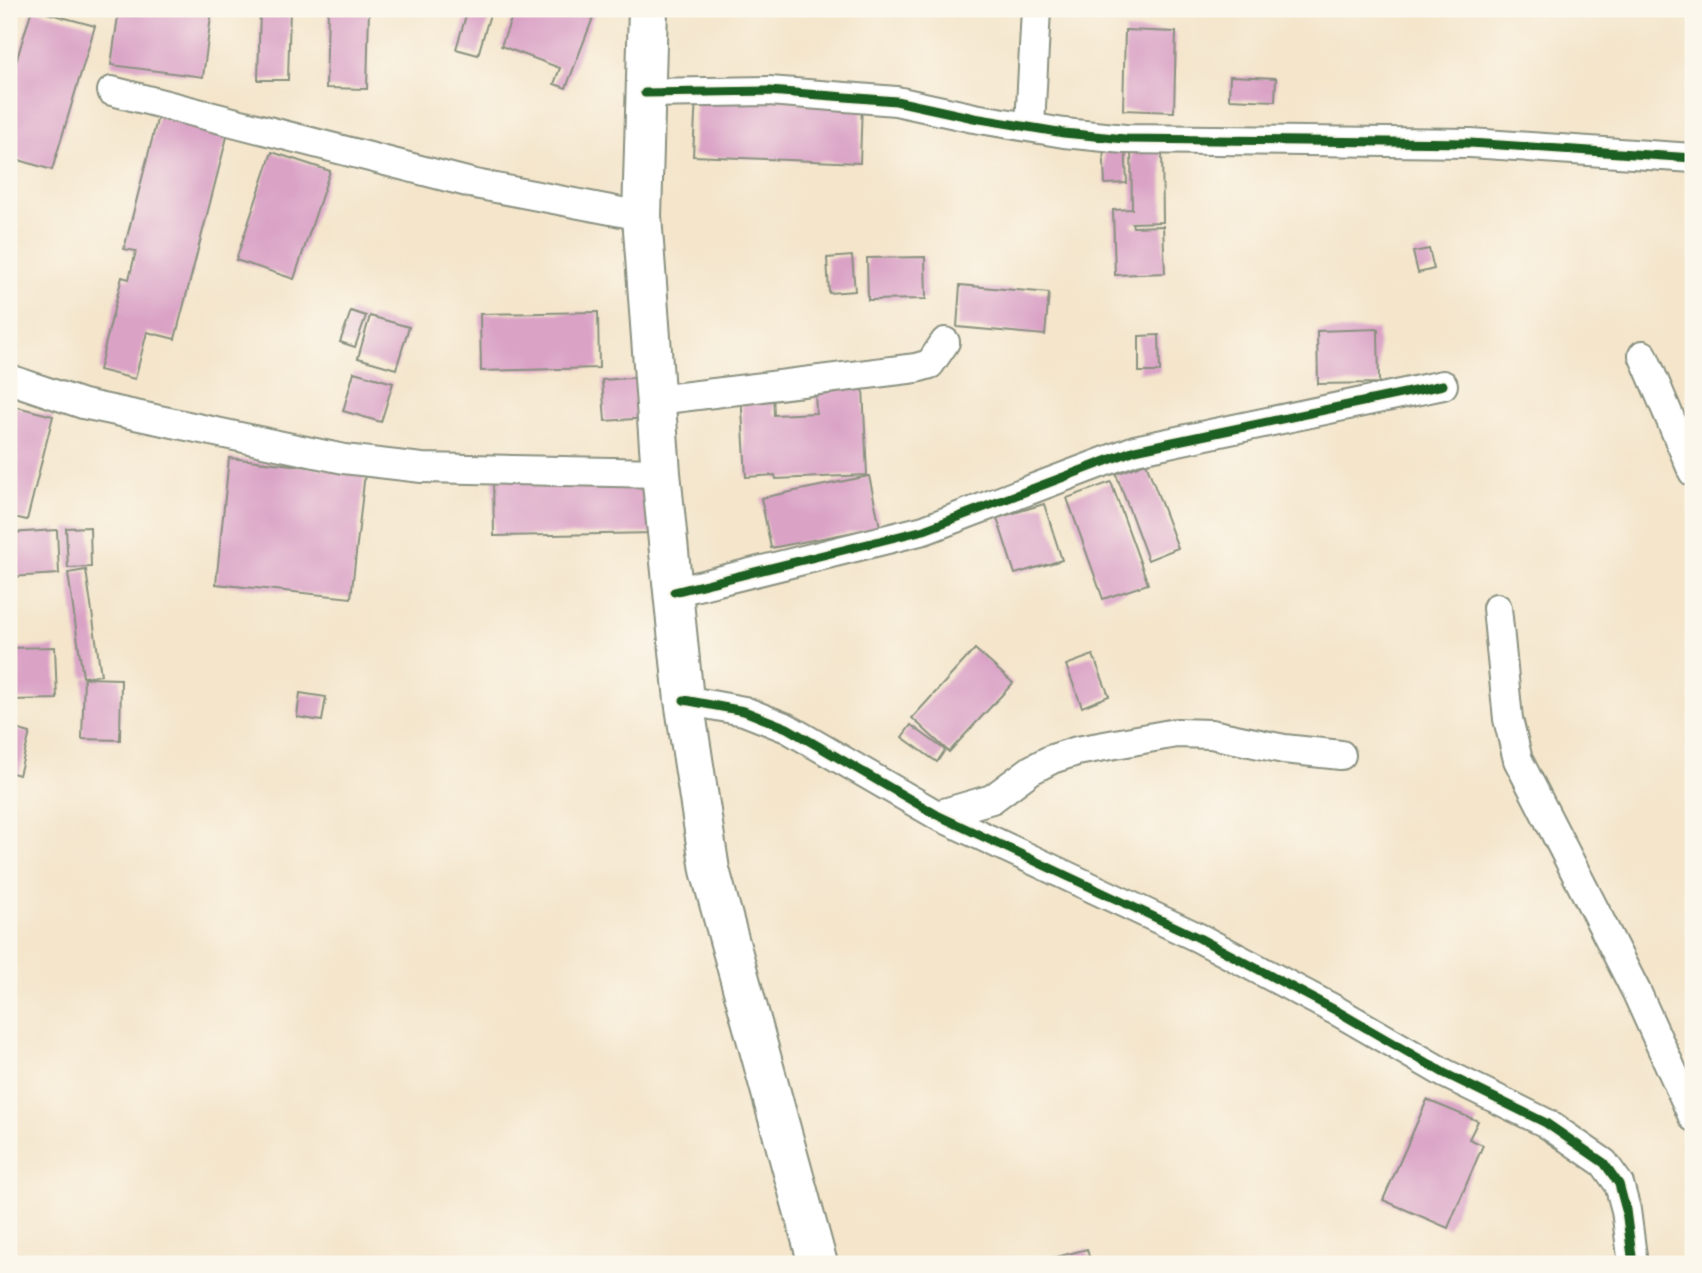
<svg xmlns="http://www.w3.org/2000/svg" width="1702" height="1273" viewBox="0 0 1702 1273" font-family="Mali,sans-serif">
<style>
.building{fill:#daa3c6}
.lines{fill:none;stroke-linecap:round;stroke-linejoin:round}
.minor-casing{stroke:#8a9180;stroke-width:32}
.secondary-casing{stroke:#8a9180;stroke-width:42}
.minor{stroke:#fff;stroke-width:28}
.secondary{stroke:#fff;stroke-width:38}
.cycleway-casing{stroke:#fbf7ec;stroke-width:13}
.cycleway{stroke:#1b5e20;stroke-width:9}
</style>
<rect width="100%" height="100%" fill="#fbf7ec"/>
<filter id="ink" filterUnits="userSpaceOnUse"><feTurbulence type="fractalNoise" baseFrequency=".0143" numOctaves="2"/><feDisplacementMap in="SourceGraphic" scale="14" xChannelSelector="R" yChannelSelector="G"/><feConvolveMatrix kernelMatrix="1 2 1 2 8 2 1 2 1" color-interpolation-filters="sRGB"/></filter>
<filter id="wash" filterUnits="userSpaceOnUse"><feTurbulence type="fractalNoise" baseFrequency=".00686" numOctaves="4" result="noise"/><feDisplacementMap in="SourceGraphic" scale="28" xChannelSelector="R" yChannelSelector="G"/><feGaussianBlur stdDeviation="1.57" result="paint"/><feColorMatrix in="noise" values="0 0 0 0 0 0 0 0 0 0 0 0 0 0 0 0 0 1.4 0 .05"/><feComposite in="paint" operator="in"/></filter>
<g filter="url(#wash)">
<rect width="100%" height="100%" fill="#f4e5cb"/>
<g id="blocks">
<g class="building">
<polygon points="32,9 95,26 52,170 9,157 9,85"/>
<polygon points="119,9 212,9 203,77 111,65"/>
<polygon points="260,9 290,9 288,80 258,80"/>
<polygon points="328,9 369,9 367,89 326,88"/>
<polygon points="468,9 490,14 478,55 456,49"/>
<polygon points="515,9 578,9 594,15 566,88 554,84 560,68 501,46"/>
<polygon points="1125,30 1176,32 1174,112 1123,110"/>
<polygon points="1230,76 1276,78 1275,101 1229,99"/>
<polygon points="696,95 862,102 860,163 693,156"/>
<polygon points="158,116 228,133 175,339 147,332 135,379 99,370 122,277 129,279 136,251 124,249"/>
<polygon points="1125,142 1127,183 1105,184 1103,143"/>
<polygon points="1131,147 1162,147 1163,222 1132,223 1133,227 1163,226 1165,273 1115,275 1113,210 1132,209"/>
<polygon points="272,152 330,171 294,279 236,260"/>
<polygon points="1429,249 1434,269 1418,273 1413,252"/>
<polygon points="852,256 855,291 829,293 827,258"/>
<polygon points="925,257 926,299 868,300 867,258"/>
<polygon points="960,285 1049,293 1045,335 957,327"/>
<polygon points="351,311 366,316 355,347 340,342"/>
<polygon points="598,312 599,368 481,371 480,314"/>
<polygon points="370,316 409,327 396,369 358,358"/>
<polygon points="1378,329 1379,383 1318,384 1317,331"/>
<polygon points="1159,335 1160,372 1139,372 1139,336"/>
<polygon points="354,372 393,383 381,422 343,411"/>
<polygon points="646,377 649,418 605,421 602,380"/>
<polygon points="863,387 867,475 776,479 775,475 746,477 741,393 773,391 774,415 816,413 815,390"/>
<polygon points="9,405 53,416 27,520 9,516"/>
<polygon points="229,458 365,473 351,598 216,584"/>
<polygon points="1146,463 1178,548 1148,560 1116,474"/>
<polygon points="869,476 880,527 771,548 761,498"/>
<polygon points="653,477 654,533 494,536 493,479"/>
<polygon points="1111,482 1148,584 1103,599 1067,498"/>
<polygon points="1044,504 1062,560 1015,574 997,518"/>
<polygon points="90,527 91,567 68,568 66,528"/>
<polygon points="57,530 59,574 9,577 9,533"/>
<polygon points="86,570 101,675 83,677 68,573"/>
<polygon points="55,647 57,699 9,700 9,648"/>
<polygon points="975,649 1013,683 949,752 912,718"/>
<polygon points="1093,655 1109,696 1082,707 1066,665"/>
<polygon points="84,678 121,679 120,740 82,739"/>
<polygon points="300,693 326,697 322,721 297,717"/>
<polygon points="911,725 945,750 937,762 902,737"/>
<polygon points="9,727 30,733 19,775 9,772"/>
<polygon points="1427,1100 1478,1121 1469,1139 1483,1145 1448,1228 1383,1200"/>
<polygon points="1087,1249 1091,1264 1034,1264 1034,1263"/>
</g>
</g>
</g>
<g filter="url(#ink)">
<use href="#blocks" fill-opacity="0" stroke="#8a9180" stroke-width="2"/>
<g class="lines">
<g class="minor-casing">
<g id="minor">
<polyline points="112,91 475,184 642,216"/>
<polyline points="645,93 769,91 896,101 974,118 1064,133 1125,139 1470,143 1693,158"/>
<polyline points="1030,126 1036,9"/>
<polyline points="1643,355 1693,472"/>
<polyline points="9,379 83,404 344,459 422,468 661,473"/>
<polyline points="657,400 916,368 930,364 945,342"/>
<polyline points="674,592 924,530 1135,450 1443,385"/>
<polyline points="1497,608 1508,719 1518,760 1637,993 1693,1117"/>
<polyline points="684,700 744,711 787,728 937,815 1199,938 1337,1011 1444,1073 1546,1123 1604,1163 1619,1184 1626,1210 1633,1264"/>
<polyline points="937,815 992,799 1031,770 1052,759 1077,751 1176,733 1211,734 1284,749 1341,755"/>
</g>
</g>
<g class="secondary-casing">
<polyline id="secondary" points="648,9 642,216 661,473 684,700 710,870 818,1264"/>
</g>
<use href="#minor" class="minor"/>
<use href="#secondary" class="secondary"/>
<g class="cycleway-casing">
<g id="cycleway">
<polyline points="645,93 769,91 896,101 974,118 1064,133 1125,139 1470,143 1693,158"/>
<polyline points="674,592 924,530 1135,450 1443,385"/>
<polyline points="684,700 744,711 787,728 937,815 1199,938 1337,1011 1444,1073 1546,1123 1604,1163 1619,1184 1626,1210 1633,1264"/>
</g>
</g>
<use href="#cycleway" class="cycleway"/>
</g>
</g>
<rect width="1702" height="1273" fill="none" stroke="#fbf7ec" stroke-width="35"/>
</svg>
